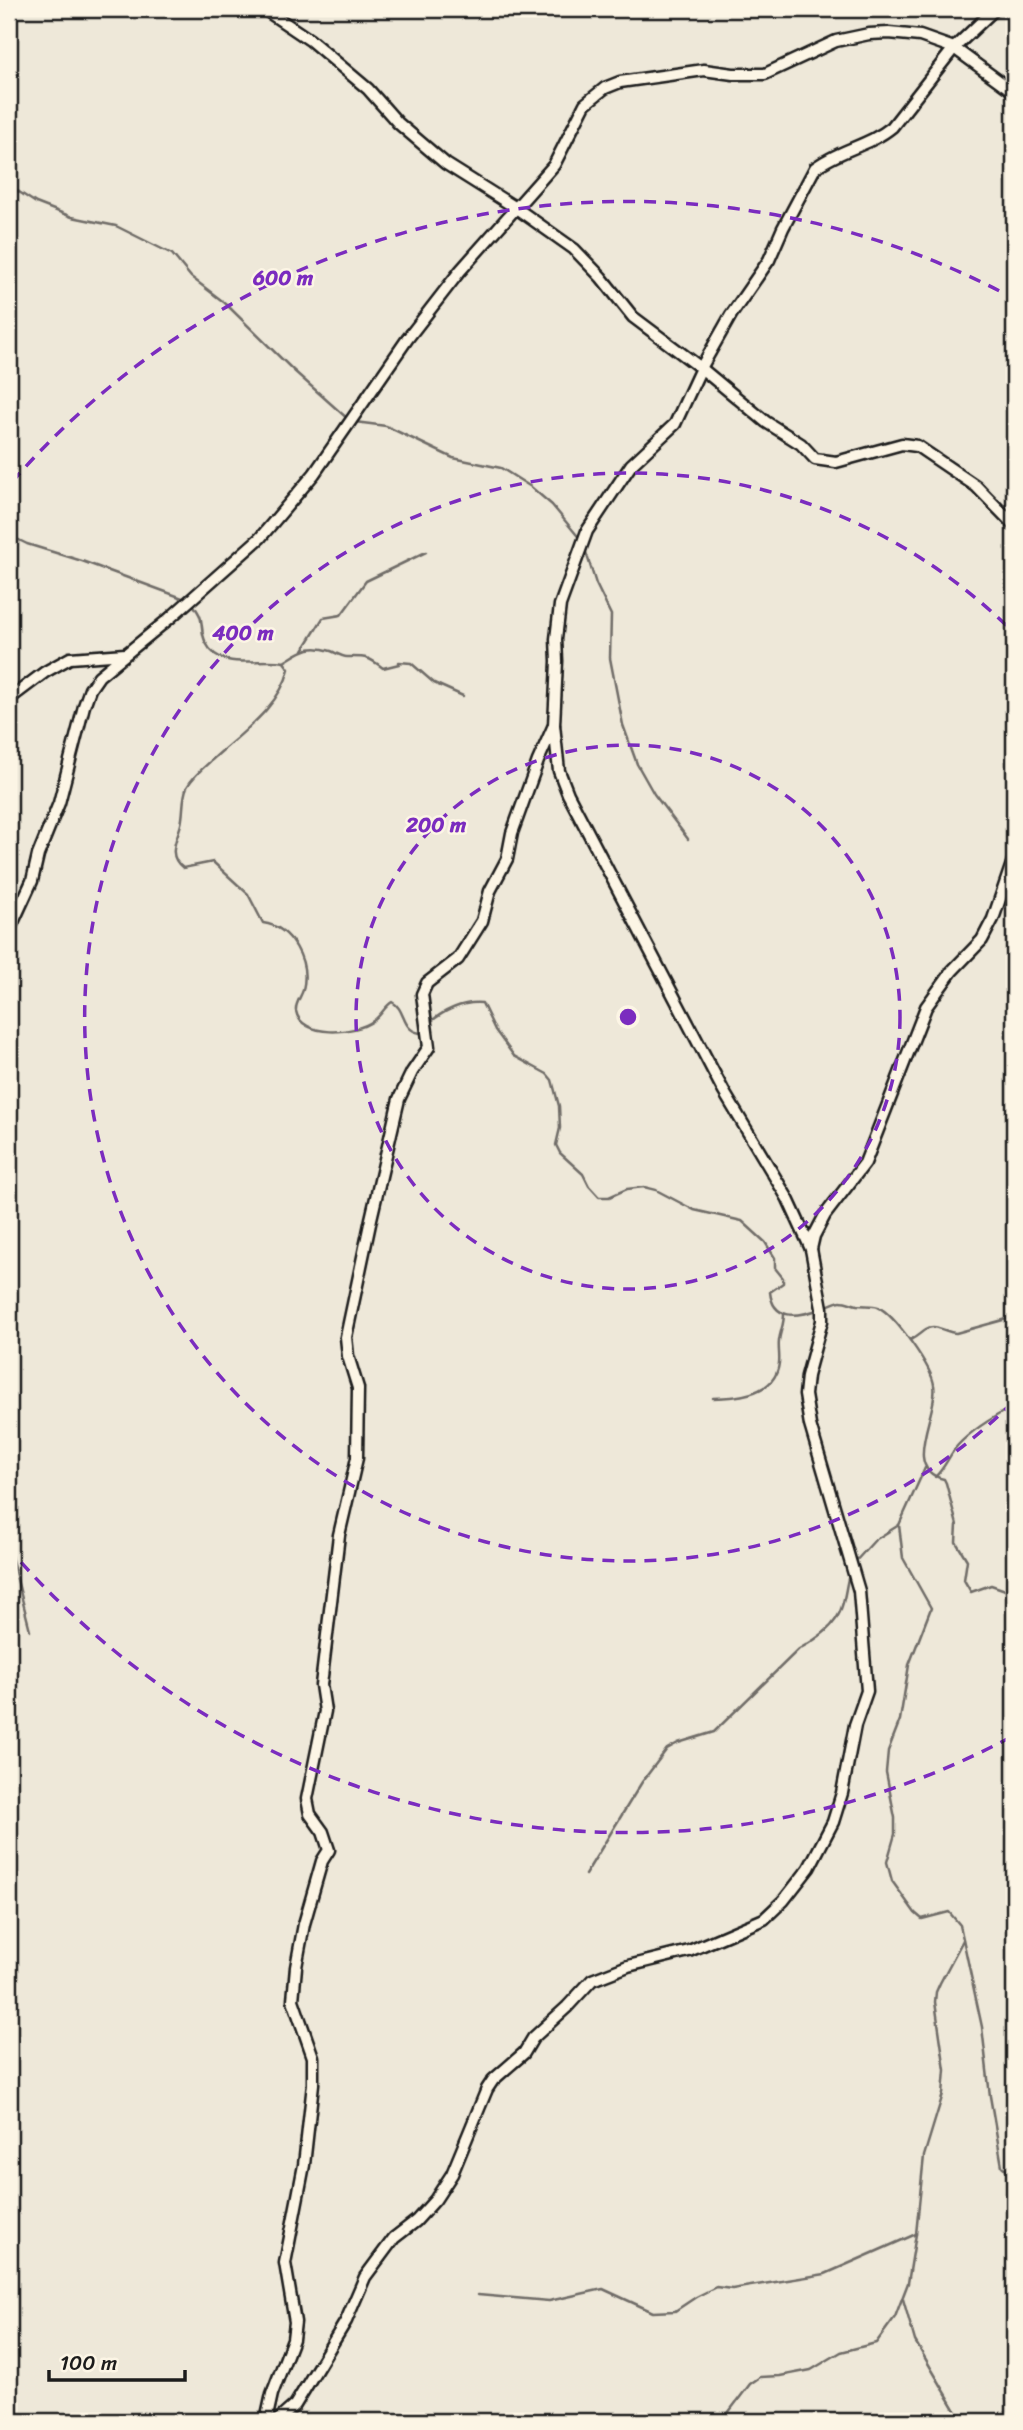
<svg xmlns="http://www.w3.org/2000/svg" width="1023" height="2430" viewBox="0 0 1023 2430" font-family="Sriracha,sans-serif">
<style>
.lines{fill:none;stroke-linecap:round;stroke-linejoin:round}
.stream{stroke:#6f6c67;stroke-width:2.5}
.minor-casing{stroke:#1c1c1c;stroke-width:15}
.minor{stroke:#fcf5e5;stroke-width:10}
.ring{fill:none;stroke:#7b2cbf;stroke-width:3.5;stroke-dasharray:12 9}
.centre{fill:#7b2cbf;stroke:#fcf5e5;stroke-width:3.5}
.ring-label{font-size:21px;text-anchor:middle;font-weight:bold;fill:#7b2cbf;stroke:#fcf5e5;stroke-width:5;stroke-linejoin:round;paint-order:stroke}
</style>
<rect width="100%" height="100%" fill="#eee8d9"/>
<filter id="ink" filterUnits="userSpaceOnUse"><feTurbulence type="fractalNoise" baseFrequency=".0143" numOctaves="2"/><feDisplacementMap in="SourceGraphic" scale="14" xChannelSelector="R" yChannelSelector="G"/><feConvolveMatrix kernelMatrix="1 2 1 2 8 2 1 2 1" color-interpolation-filters="sRGB"/></filter>
<g filter="url(#ink)">
<g class="lines">
<g class="stream">
<polyline points="9,188 16,190 36,203 72,217 116,226 172,254 191,277 225,303 293,370 349,420"/>
<polyline points="355,422 386,426 453,458 501,468 531,487 552,505 581,540"/>
<polyline points="9,535 27,544 82,561 185,599"/>
<polyline points="585,549 596,584 611,615 610,658 623,725 637,764 654,794 688,839"/>
<path d="M191,601C194,606 198,611 200,616C203,625 201,634 206,643C220,672 259,657 284,662L289,669C280,707 240,734 213,759C204,767 193,776 187,787C182,797 184,813 181,824C177,840 166,855 183,868L213,862L248,894L263,923C292,927 310,962 303,990C301,997 295,1003 296,1011C301,1039 356,1034 373,1021C381,1016 384,1007 392,1002C406,1009 401,1030 420,1033L424,1028"/>
<polyline points="303,650 323,618 341,615 366,581 426,552"/>
<path d="M284,662C302,651 309,644 331,651C336,653 342,657 347,657C366,657 367,656 383,668L399,664V662L411,663L434,683L463,696"/>
<path d="M429,1023C443,1011 463,1001 482,1003L495,1030L514,1056L547,1074L552,1080L559,1106L560,1128L556,1145L560,1153L583,1174L589,1186L599,1197H609L627,1189L644,1187L656,1190L694,1210L742,1221L765,1242L775,1258V1268L783,1278V1283L770,1292C773,1321 798,1317 820,1309"/>
<path d="M826,1306C831,1305 837,1301 841,1301C846,1301 852,1304 857,1305C864,1306 873,1305 878,1307C895,1315 932,1368 934,1385C939,1413 900,1469 944,1479L946,1483L957,1525L956,1542L967,1560L964,1580L971,1592L991,1585L1014,1593"/>
<path d="M910,1340C917,1337 920,1333 926,1329C936,1323 946,1333 956,1333L1014,1317"/>
<path d="M713,1398C737,1398 776,1394 779,1363C780,1356 778,1348 779,1341C780,1331 784,1325 784,1314"/>
<polyline points="925,1468 899,1525 903,1558 931,1608 909,1665 900,1720 888,1751 886,1772 895,1818 895,1834 887,1862 892,1881 915,1913 922,1919 949,1912 960,1925 982,2027 990,2096 1002,2166 1012,2175 1014,2183"/>
<path d="M935,1477C945,1468 949,1455 958,1445C973,1429 995,1416 1014,1406"/>
<polyline points="9,1548 30,1630"/>
<polyline points="854,1563 875,1540 899,1525"/>
<path d="M585,1875L642,1782L667,1749L678,1743L714,1732L799,1649C817,1639 837,1626 842,1606C846,1594 846,1583 850,1572"/>
<polyline points="478,2295 549,2301 603,2289 653,2312 675,2311 696,2297 716,2287 732,2289 825,2274 916,2234"/>
<polyline points="903,2299 915,2341 962,2421"/>
<polyline points="1014,2299 1007,2320 1014,2334"/>
<polyline points="722,2421 750,2384 760,2377 780,2376 811,2370 841,2352 876,2343 895,2317 908,2283 916,2234 924,2156 943,2094 945,2070 935,2002 936,1992 940,1983 963,1940"/>
</g>
<g class="minor-casing">
<g id="minor">
<polyline points="264,9 310,40 368,89 398,123 446,164 516,208 574,249 601,277 633,317 701,368 766,422 801,444 815,459 836,462 902,444 917,446 976,486 1014,525"/>
<polyline points="9,699 45,672 70,658 125,654"/>
<polyline points="554,725 559,771 568,794 724,1092 788,1199 811,1249"/>
<polyline points="9,931 32,881 38,855 59,803 84,706 90,689 99,676 170,618 260,538 314,474 408,338 460,271 554,165 585,104 605,88 620,82 704,70 733,74 765,74 836,41 869,34 889,33 920,36 954,48 1014,92"/>
<path d="M266,2421L272,2394L293,2339L295,2322L285,2263L304,2165L313,2084V2057L293,2000L296,1967L304,1924L322,1861L329,1850L323,1832L310,1814L307,1799L325,1711L321,1685L339,1535L357,1458L358,1388L348,1356L346,1337L371,1219L399,1099L412,1072L429,1047L422,994L427,983L458,959L482,921L490,891L507,859L512,833L538,761L554,725L557,661L556,639L560,605L587,531L631,465L675,424L701,368L731,315L769,260L783,228L815,168C838,150 869,146 892,127L954,48L995,9"/>
<polyline points="277,2421 295,2405 346,2321 365,2277 394,2238 416,2221 435,2200 452,2174 487,2089 493,2080 524,2053 533,2038 567,2007 592,1980 628,1966 689,1951 764,1919 784,1900 809,1868 833,1822 842,1793 855,1725 867,1691 859,1591 810,1425 805,1395 807,1376 822,1321 822,1308 811,1249 814,1236 825,1215 865,1163 926,1007 952,971 982,940 993,919 1014,858"/>
</g>
</g>
<use href="#minor" class="minor"/>
</g>
</g>
<g class="ring">
<circle cx="628" cy="1017" r="272"/>
<path d="M1013 1402A544 544 0 1 1 1013 632"/>
<path d="M1011 1737A816 816 0 0 1 12 1552M12 482A816 816 0 0 1 1011 297"/>
</g>
<circle cx="628" cy="1017" r="10" class="centre"/>
<g class="ring-label">
<text x="283" y="285">600 m</text>
<text x="243" y="640">400 m</text>
<text x="436" y="832">200 m</text>
</g>
<rect width="1023" height="2430" fill="none" stroke="#fcf5e5" stroke-width="35"/>
<rect x="18" y="18" width="988" height="2395" fill="none" stroke="#1c1c1c" stroke-width="2.5" filter="url(#ink)"/>
<path d="M49 2370v10h136v-10" fill="none" stroke="#1c1c1c" stroke-width="3.5"/>
<text x="60" y="2370" font-size="21" fill="#1c1c1c" stroke="#fcf5e5" stroke-width="5" paint-order="stroke">100 m</text>
</svg>
